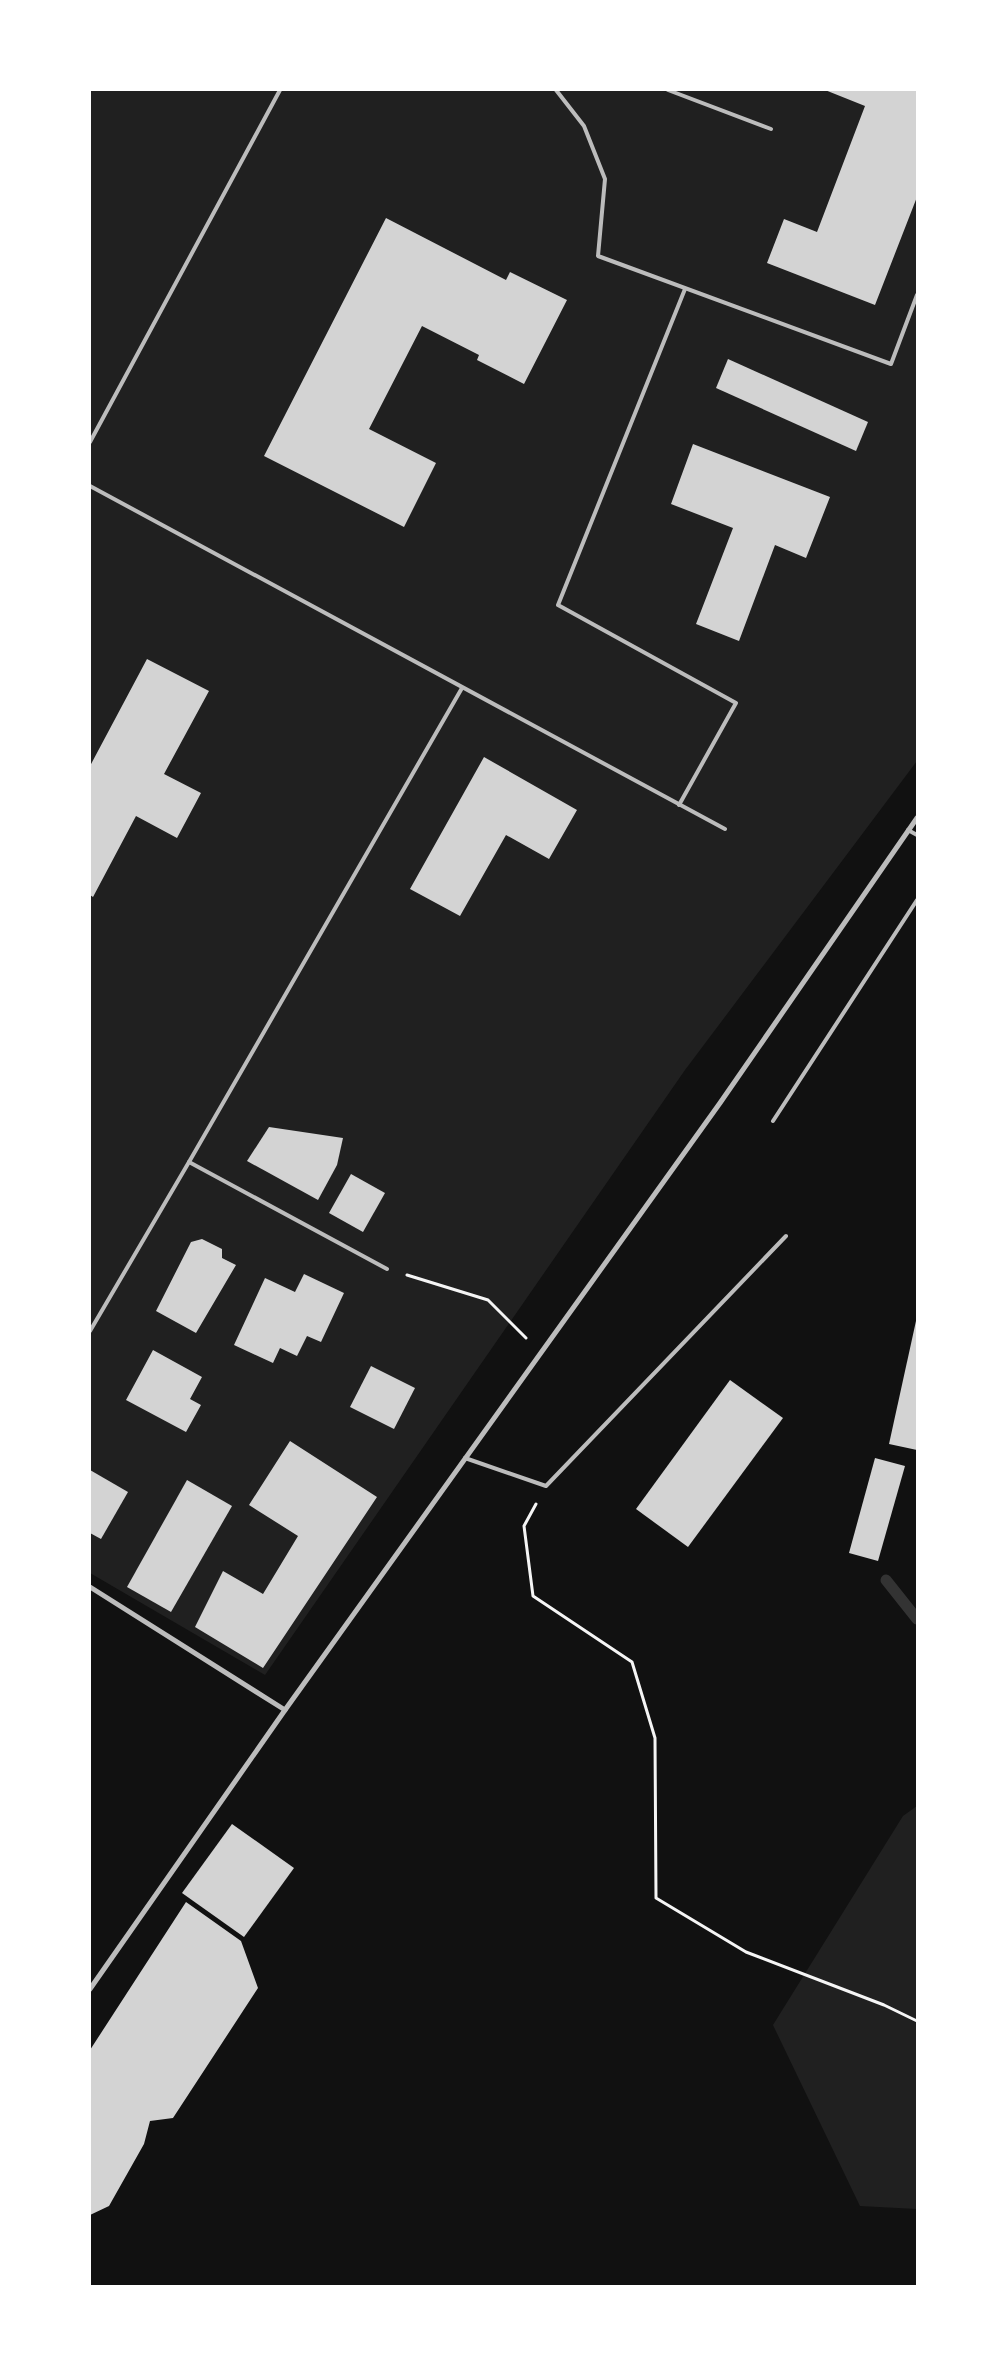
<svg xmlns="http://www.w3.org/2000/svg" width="1007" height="2376" viewBox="0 0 1007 2376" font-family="'PT Sans',sans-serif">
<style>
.green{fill:#202020}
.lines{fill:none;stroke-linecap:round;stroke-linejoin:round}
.stream{stroke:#333;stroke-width:11}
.building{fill:#d3d3d3}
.path{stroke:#f5f5f5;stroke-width:3}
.service{stroke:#bcbcbc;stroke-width:4}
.minor{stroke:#bcbcbc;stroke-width:5}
</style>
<rect width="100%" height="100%" fill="#111"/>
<g class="green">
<polygon points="90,90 917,90 917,761 685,1070 265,1675 90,1573"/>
<polygon points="917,1806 917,2209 860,2206 773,2025 903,1816"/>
</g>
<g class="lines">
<polyline class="stream" points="886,1580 917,1619"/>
</g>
<g class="building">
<polygon points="825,90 917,90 917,197 875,305 767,263 784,219 817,232 865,106"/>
<polygon points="386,218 506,280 510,272 567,300 524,384 477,360 479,355 422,326 369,429 436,463 404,527 264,456"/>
<polygon points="728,359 868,422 856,451 716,388"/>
<polygon points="693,444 830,497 806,558 775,545 739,641 696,624 733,528 671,504"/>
<polygon points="147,659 209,691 164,774 201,793 177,838 136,816 93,897 90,895 90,766"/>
<polygon points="484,757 577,810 549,859 506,835 460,916 410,889"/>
<polygon points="269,1127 343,1138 337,1165 318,1200 247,1161"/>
<polygon points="351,1174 385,1193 363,1232 329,1213"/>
<polygon points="202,1239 222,1249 222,1258 236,1265 196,1333 156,1311 191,1242"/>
<polygon points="304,1274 344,1293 321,1342 307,1336 297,1356 280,1348 273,1363 234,1345 265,1278 295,1292"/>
<polygon points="916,1321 917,1322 917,1450 889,1444"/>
<polygon points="153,1350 202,1377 190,1399 201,1405 186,1432 126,1400"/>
<polygon points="371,1366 415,1388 394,1429 350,1407"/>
<polygon points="730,1380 783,1418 688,1547 636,1509"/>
<polygon points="290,1441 377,1497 263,1668 195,1627 223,1571 263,1594 298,1536 249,1505"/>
<polygon points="875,1458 905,1466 878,1561 849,1553"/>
<polygon points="90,1470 128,1492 101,1539 90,1533"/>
<polygon points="187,1480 232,1506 171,1612 127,1587"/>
<polygon points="232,1824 294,1868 244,1937 182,1893"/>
<polygon points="186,1902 241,1941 258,1988 173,2118 150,2121 144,2144 109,2206 90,2215 90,2050"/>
</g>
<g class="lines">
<g class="path">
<polyline points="407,1275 488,1300 526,1338"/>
<polyline points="536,1504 524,1526 533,1596 632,1662 655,1738 656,1898 746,1952 884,2005 917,2021"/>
</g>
<g class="service">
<polyline points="556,90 584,126 605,179 598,256 891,364 917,295"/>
<polyline points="668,90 771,129"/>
<polyline points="90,442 280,90"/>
<polyline points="90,486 725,829"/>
<polyline points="679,805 736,703 558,605 685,289"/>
<polyline points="908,830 917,835"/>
<polyline points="773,1121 917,900"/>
<polyline points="189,1162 387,1269"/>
<polyline points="90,1331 189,1162 462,688"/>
<polyline points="465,1458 546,1486 786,1236"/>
</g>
<g class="minor">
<polyline points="90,1587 285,1710"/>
<polyline points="90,1989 285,1710 720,1103 917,818"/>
</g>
</g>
<rect width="1007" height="2376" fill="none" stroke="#ffffff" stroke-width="182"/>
</svg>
